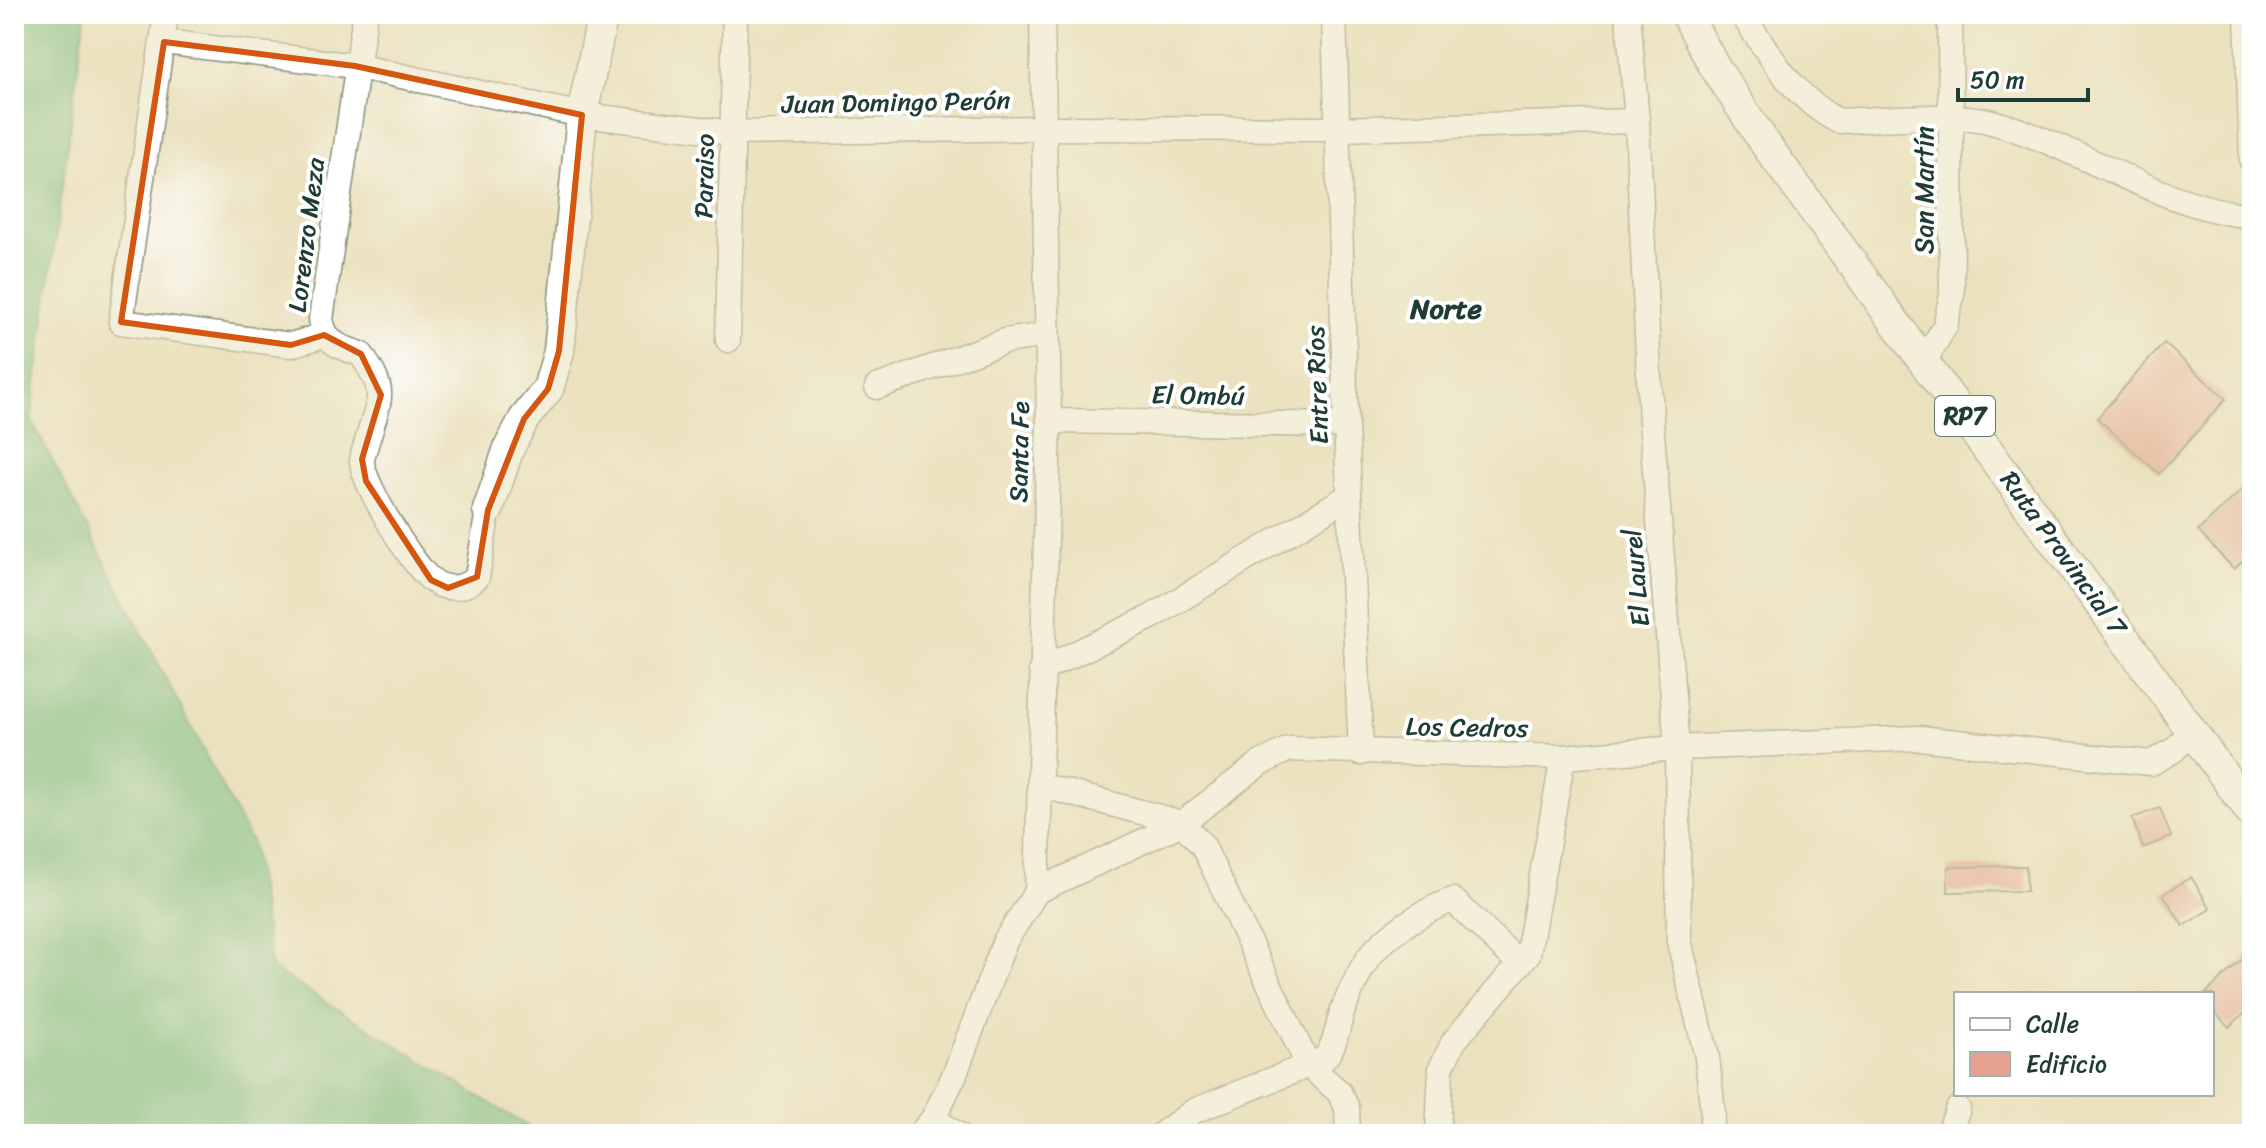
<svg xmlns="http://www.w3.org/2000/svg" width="2266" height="1148" viewBox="0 0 2266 1148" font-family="Sriracha,sans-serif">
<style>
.forest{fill:#6dbd88;stroke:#467d5e;stroke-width:2}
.building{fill:#e6a191}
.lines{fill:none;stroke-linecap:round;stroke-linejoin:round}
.minor-casing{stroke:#858f79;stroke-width:27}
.major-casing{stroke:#858f79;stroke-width:33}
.minor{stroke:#fff;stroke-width:24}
.major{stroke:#fff;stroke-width:30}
.marked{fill:none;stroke:#d45610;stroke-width:6;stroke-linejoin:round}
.labels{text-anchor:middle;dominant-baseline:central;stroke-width:8;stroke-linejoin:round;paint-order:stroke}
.shield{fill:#fff;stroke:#627771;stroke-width:2}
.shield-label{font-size:24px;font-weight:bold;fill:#1f3d34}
.street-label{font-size:26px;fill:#1f3d34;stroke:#fff}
.neighbourhood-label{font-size:28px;font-weight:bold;fill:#1f3d34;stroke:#fff}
</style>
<rect width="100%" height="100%" fill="#fff"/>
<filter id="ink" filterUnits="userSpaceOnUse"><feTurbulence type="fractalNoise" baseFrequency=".0125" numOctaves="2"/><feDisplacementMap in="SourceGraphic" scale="16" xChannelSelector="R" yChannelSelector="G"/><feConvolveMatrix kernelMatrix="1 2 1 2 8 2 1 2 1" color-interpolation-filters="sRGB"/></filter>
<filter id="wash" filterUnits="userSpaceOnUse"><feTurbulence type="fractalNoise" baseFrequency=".006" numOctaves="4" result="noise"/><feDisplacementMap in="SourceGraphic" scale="32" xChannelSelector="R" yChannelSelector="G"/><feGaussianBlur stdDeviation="1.8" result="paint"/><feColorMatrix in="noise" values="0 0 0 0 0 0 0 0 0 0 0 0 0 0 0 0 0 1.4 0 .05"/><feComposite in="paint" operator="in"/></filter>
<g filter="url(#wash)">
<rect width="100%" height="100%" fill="#ebe1be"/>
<polygon class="forest" points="14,14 85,14 31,420 252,844 271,968 540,1134 14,1134"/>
<g id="blocks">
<g class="building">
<polygon points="2164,343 2226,399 2159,474 2097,418"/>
<polygon points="2252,480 2252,552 2234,569 2198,531"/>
<polygon points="2160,808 2171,837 2143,848 2132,818"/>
<polygon points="2026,866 2027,891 1948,892 1948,867"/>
<polygon points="2191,877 2211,909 2183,926 2163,894"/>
<polygon points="2250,952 2252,1006 2229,1027 2212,1009 2212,994 2205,994"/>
</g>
</g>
</g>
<g filter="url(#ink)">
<use href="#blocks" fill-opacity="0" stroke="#858f79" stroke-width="2"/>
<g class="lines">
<g class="minor-casing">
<g id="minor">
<polyline points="166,14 121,322 291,345 324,335"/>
<path d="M365,14L321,319C325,343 339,347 361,354C387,393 381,394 368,438C366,446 362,454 362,462C364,485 414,569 433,581C447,591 465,589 477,577L488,510"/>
<polyline points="1334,14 1346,425 1361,753"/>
<polyline points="1628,14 1637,121 1651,420 1677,748 1679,941 1707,1057 1713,1114 1710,1134"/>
<path d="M1742,14C1770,55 1793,98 1838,121C1877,120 1958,112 1992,122C2080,146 2161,208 2252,216"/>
<polyline points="2247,14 2252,161"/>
<polyline points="164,42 355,66 582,115 733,133 1044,128 1336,129 1637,121"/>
<polyline points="728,340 735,14"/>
<polyline points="1925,360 1945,326 1952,295 1950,14"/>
<polyline points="877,387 1005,341 1047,335"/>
<polyline points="1049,421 1346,425"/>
<polyline points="1041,670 1153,616 1349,496"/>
<polyline points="1040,785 1182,823 1203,846 1308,1065 1339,1092 1347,1108 1348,1134"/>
<polyline points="1037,891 1049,421 1042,14"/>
<polyline points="933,1119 957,1134"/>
<polyline points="920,1134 933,1119 954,1076 1005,941 1037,891 1182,823 1259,764 1289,749 1563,757 1677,748 1919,738 2151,763 2174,750 2192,731"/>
<path d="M1162,1134L1194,1111L1324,1059C1337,1044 1337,1025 1344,1007C1351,991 1359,970 1370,956C1388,933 1426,909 1453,900L1520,964"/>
<polyline points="1438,1134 1441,1068 1454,1041 1528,954 1563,757"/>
<polyline points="1948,1134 1958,1109"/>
</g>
</g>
<g class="major-casing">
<g id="major">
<polyline points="1686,14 1714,66 1764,142 2252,814"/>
<polyline points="488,510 509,448 524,419 548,389 559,351 582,115 603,14"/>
</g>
</g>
<use href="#minor" class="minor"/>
<use href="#major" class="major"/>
</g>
</g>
<path d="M0 0H2266V1148H0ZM164,42L355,66L582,115L559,351L548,389L524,419L488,510L477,577L448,588L431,580L366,481L362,459L381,395L361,354L324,335L291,345L121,322Z" fill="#ebe1be" fill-opacity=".55" fill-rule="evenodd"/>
<path class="marked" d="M164,42L355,66L582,115L559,351L548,389L524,419L488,510L477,577L448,588L431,580L366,481L362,459L381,395L361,354L324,335L291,345L121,322Z"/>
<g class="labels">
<rect class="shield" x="1935" y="396" width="60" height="40" rx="6"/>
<g class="shield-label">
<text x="1965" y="416">RP7</text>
</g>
<g class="street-label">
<text transform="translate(896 102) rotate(-1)">Juan Domingo Perón</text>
<text transform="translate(704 176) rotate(-89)">Paraiso</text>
<text transform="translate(1924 190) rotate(-90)">San Martín</text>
<text transform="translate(306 235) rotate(-83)">Lorenzo Meza</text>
<text transform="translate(1317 385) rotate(-92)">Entre Ríos</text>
<text transform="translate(1198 395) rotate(1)">El Ombú</text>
<text transform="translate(1019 452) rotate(-89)">Santa Fe</text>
<text transform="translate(2064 553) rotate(54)">Ruta Provincial 7</text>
<text transform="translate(1636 578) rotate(-95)">El Laurel</text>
<text transform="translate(1467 727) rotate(1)">Los Cedros</text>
</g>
<g class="neighbourhood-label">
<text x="1446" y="308">Norte</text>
</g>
</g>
<rect width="2266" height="1148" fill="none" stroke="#fff" stroke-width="48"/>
<rect x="1954" y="992" width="260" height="104" fill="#ffffff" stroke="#a5b1ae" stroke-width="2"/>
<rect x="1970" y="1018" width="40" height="12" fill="#ffffff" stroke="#a5b1ae" stroke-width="2"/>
<text x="2026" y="1032" font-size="24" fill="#1f3d34">Calle</text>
<rect x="1970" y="1052" width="40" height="24" fill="#e6a191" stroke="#a5b1ae" stroke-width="2"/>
<text x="2026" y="1072" font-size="24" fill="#1f3d34">Edificio</text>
<path d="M1958 88v12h130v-12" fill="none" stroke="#1f3d34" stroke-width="4"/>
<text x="1970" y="88" font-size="24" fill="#1f3d34" stroke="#ffffff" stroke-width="6" paint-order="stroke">50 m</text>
</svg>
